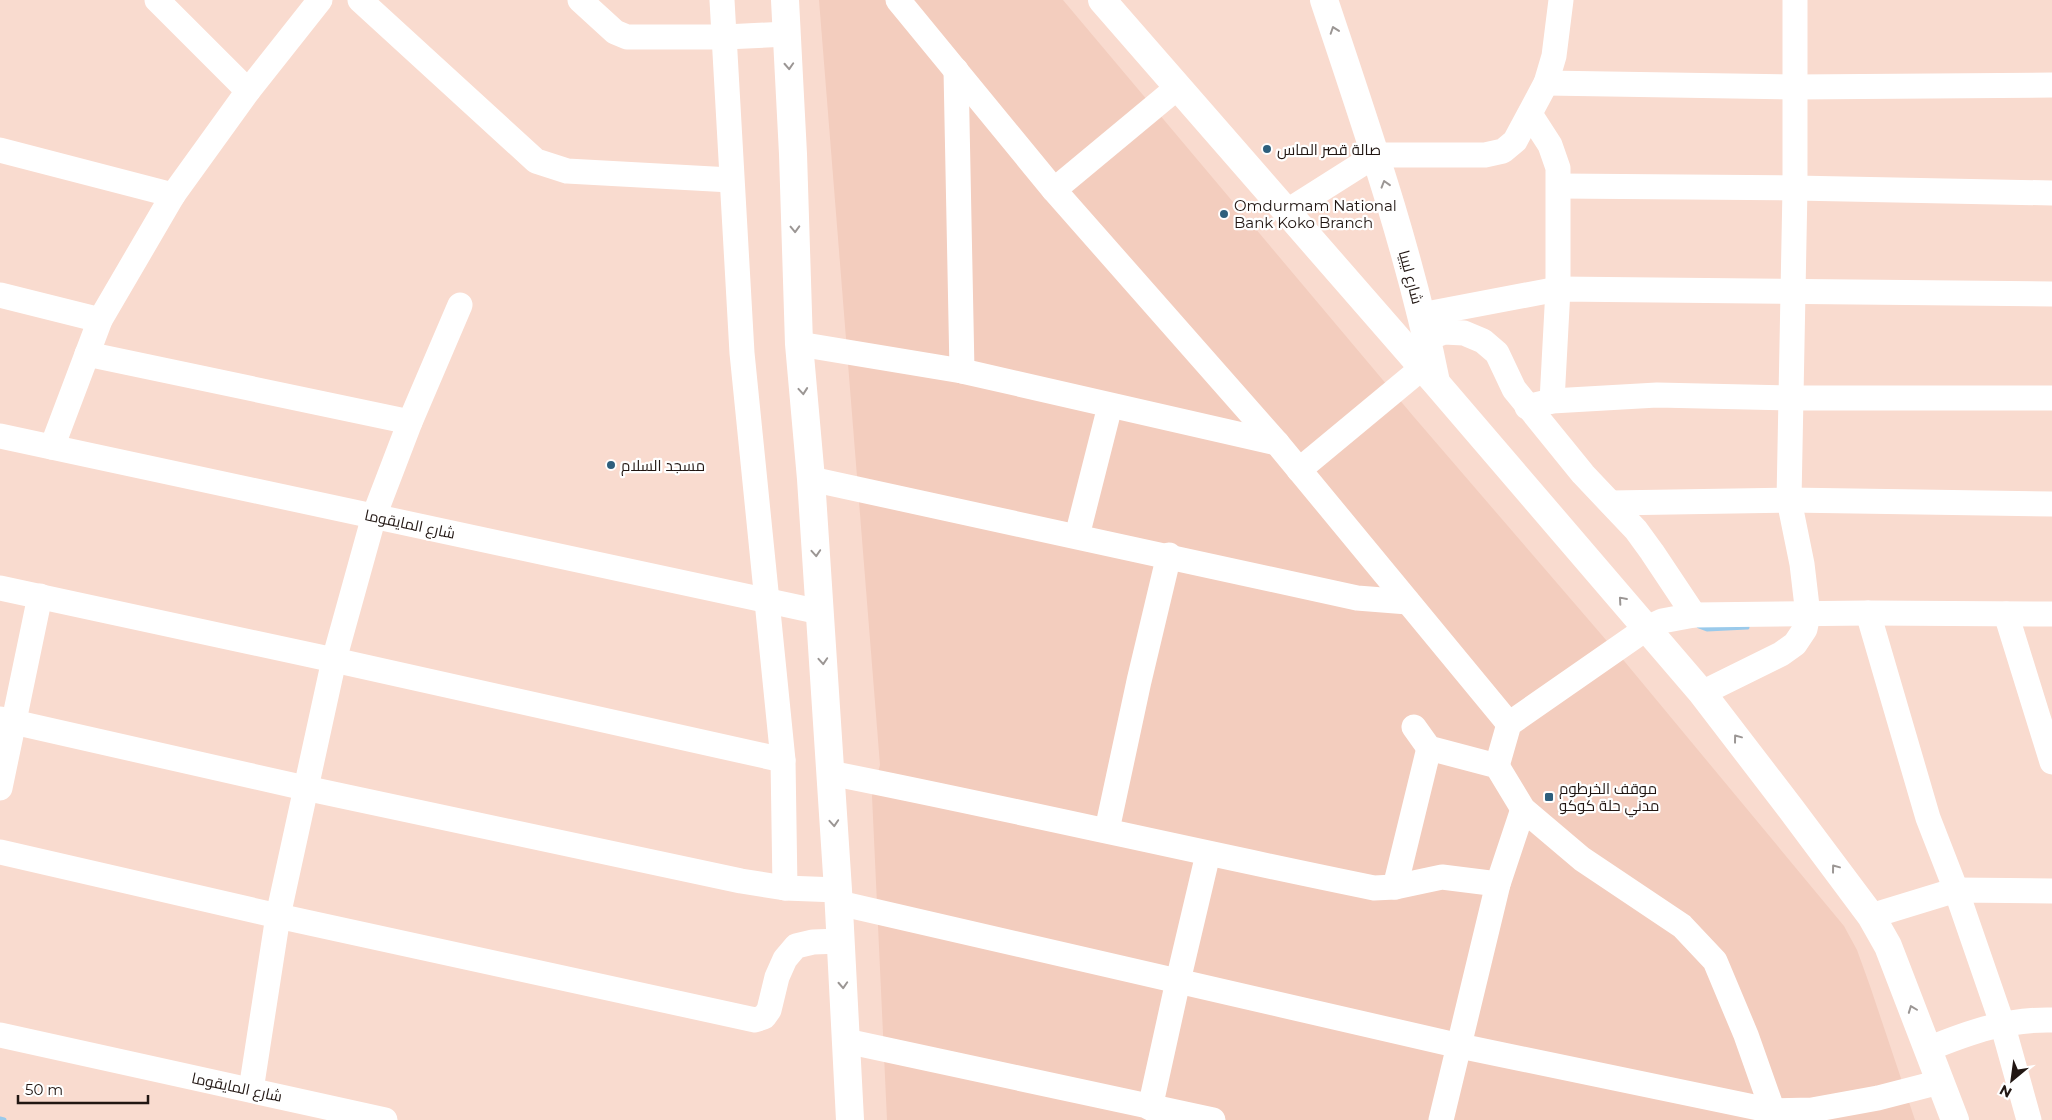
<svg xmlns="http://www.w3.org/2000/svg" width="2052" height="1120" viewBox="0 0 2052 1120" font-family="Montserrat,Cairo,sans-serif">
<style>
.built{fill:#f3cdbe}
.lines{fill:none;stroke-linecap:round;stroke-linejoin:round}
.stream{stroke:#9acaeb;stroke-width:5}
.minor{stroke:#fff;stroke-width:25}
.major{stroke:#fff;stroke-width:28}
.oneway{stroke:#9b9694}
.poi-dot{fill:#2e5f7d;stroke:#fff;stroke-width:2}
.labels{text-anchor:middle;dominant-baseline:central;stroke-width:4.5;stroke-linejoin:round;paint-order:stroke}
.poi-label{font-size:15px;fill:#211612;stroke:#fff;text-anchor:start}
.street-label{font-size:15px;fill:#211612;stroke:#fff}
</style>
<rect width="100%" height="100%" fill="#f9dbcf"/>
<polygon class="built" points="819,0 1063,0 1414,417 1625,662 1844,926 1857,950 1870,986 1915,1120 887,1120 872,796 880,765"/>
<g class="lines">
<g class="stream">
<polyline points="1699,626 1707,629 1747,627"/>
<polyline points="0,1119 4,1120"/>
</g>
<g class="minor">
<polyline points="157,0 248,91"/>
<polyline points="360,0 536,161 567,171 731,180"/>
<polyline points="580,0 615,32 627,37 725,37 787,34"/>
<polyline points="722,0 742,353 783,760 785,888"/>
<polyline points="898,0 1054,190 1277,443 1509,724"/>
<polyline points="956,70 962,371"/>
<polyline points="1546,83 1795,87 2052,85"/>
<polyline points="1530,114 1550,145 1558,168 1558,289 1552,401"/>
<polyline points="0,150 173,195"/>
<polyline points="1559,186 1795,188 2052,193"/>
<polyline points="1054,190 1178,87"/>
<polyline points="1286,212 1376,155 1485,155 1503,151 1515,141 1546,83 1554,56 1561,0"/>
<polyline points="0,295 100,320"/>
<polyline points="1421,315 1558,289 2052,294"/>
<polyline points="1428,338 1444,332 1464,333 1483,341 1497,353 1514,389 1583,474 1636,530 1652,552 1694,615"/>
<polyline points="799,344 962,371 1277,443"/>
<polyline points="87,354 410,422"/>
<polyline points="1527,407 1552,401 1657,395 1790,398 2052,398"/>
<polyline points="0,436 820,612"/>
<polyline points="52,447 100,320 173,195 248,91 320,0"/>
<polyline points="1299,470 1422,368"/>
<polyline points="811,479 1357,598 1408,602"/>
<polyline points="1611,503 1789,500 2052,504"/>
<polyline points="1077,536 1110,406"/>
<polyline points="0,588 334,660 783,760"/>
<polyline points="1868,613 1928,818 1956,890 2002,1023 2029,1120"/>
<polyline points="2006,614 2052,762"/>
<polyline points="1702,693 1781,654 1795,644 1805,629 1808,615 1802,564 1789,500 1795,188 1795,0"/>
<polyline points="0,719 305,788 741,881 785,888 838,890"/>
<polyline points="1414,727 1429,748 1497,766 1523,809 1582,859 1682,926 1715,961 1746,1035 1776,1120"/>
<polyline points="1497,766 1509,724 1647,628 1662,621 1694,615 1868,613 2052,614"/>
<path d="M830,773C1012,809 1192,851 1374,888L1395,887L1442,877L1498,884"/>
<polyline points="0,788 40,596"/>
<polyline points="1107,830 1139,681 1169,555"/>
<polyline points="0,852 278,916 755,1020 764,1017 769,1010 777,977 785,959 796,946 813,942 841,941"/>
<polyline points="1395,887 1429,748"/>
<polyline points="839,903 1460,1046 1773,1111 1812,1110 1878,1098 1940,1082"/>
<polyline points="1871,916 1956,890 2052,891"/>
<polyline points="0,1035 385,1120"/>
<polyline points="846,1041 1213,1120"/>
<path d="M1928,1049C1970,1032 2006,1019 2052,1020"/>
<polyline points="251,1090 278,916 334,660 374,516 410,422 460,305"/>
<polyline points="1150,1108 1178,981 1208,854"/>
<polyline points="1441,1120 1498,884 1523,809"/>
</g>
<g class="major">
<polyline points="785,0 793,154 799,344 811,479 838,890 850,1120"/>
<polyline points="1102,0 1437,384 1702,693 1791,809 1871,916 1888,946 1955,1120"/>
<path d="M1324,0C1366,126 1410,252 1436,382"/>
</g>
</g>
<defs><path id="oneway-chevron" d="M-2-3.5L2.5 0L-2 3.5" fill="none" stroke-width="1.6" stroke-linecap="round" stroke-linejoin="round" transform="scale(1.25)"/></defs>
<g class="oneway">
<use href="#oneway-chevron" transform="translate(1334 30) rotate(-109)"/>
<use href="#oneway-chevron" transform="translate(789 66) rotate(87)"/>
<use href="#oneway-chevron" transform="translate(1385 184) rotate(-107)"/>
<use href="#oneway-chevron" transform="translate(795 229) rotate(88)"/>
<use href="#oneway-chevron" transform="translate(803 391) rotate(85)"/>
<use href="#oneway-chevron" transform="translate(816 553) rotate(86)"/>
<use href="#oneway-chevron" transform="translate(1622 600) rotate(-131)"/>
<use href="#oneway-chevron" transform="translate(823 661) rotate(86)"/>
<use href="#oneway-chevron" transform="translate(1737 738) rotate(-127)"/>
<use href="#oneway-chevron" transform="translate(834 823) rotate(86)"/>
<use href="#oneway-chevron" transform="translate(1835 868) rotate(-127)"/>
<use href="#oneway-chevron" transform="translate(843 985) rotate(87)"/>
<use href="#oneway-chevron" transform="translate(1912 1009) rotate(-111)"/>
</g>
<g class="poi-dot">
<circle cx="1267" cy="149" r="5"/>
<circle cx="1224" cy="214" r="5"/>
<circle cx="611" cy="465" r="5"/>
<rect x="1544" y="792" width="10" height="10" rx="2.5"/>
</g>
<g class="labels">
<g class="poi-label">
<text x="1277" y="149">صالة قصر الماس</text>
<text x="1234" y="205">Omdurmam National<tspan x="1234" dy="17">Bank Koko Branch</tspan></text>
<text x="621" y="465">مسجد السلام</text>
<text x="1559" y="788">موقف الخرطوم<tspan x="1559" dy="17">مدني حلة كوكو</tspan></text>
</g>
<g class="street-label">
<text transform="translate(1411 277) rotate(75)">شارع ليبيا</text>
<text transform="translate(410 524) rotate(12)">شارع المايقوما</text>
<text transform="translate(237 1087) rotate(12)">شارع المايقوما</text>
</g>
</g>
<g transform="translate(2012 1080) rotate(209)" stroke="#ffffff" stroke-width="4" paint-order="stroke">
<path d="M0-4L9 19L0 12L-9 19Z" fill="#211612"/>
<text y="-8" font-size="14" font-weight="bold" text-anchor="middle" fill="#211612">N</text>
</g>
<path d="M18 1095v8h130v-8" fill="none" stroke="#211612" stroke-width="2.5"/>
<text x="25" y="1095" font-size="15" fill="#211612" stroke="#ffffff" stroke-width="4" paint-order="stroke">50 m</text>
</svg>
